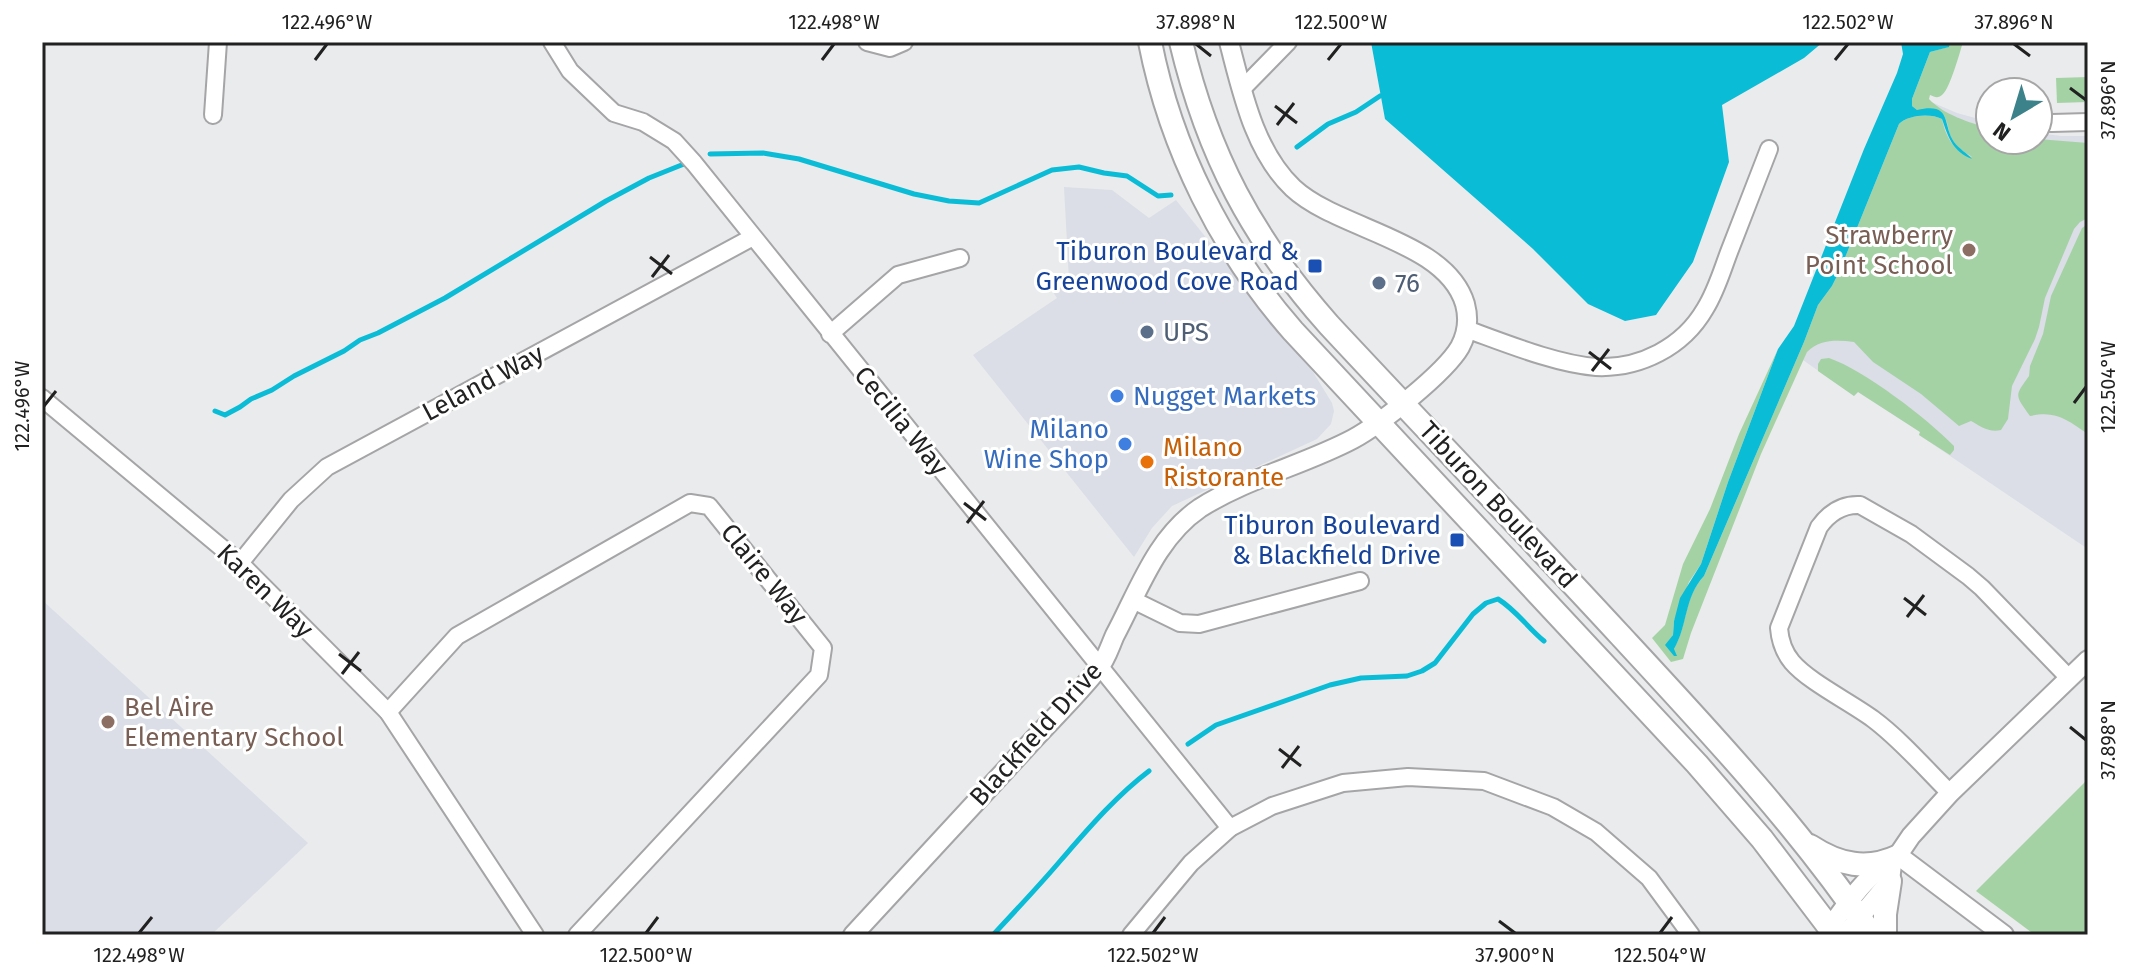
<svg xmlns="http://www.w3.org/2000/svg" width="2130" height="977" viewBox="0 0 2130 977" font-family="'Fira Sans',sans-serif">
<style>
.built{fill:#dbdee7}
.green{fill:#a5d2a5}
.water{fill:#0bbcd6}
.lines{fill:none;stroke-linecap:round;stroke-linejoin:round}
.stream{stroke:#0bbcd6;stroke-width:5}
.minor-casing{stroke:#a5a5a7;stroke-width:20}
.tertiary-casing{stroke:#a5a5a7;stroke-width:22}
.secondary-casing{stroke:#a5a5a7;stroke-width:26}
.minor{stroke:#fff;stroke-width:16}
.tertiary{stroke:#fff;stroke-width:18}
.secondary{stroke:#fff;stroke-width:22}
.ticks{fill:none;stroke:#212122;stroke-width:3}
.education-dot{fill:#8d6e63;stroke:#fff;stroke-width:3}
.transit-dot{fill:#1a4fb4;stroke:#fff;stroke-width:3}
.service-dot{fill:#5c6f8a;stroke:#fff;stroke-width:3}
.shop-dot{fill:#3f7fe0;stroke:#fff;stroke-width:3}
.food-dot{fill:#e8710a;stroke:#fff;stroke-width:3}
.labels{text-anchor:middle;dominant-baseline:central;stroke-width:6;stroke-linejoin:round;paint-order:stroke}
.education-label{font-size:26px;fill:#785e54;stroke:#fff;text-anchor:end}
.transit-label{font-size:26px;fill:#164399;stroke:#fff;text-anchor:end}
.service-label{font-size:26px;fill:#4e5e75;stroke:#fff;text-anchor:start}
.street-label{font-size:26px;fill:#212122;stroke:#fff}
.shop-label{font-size:26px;fill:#366cbe;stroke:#fff;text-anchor:start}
.food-label{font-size:26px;fill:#c56008;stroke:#fff;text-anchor:start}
.neatline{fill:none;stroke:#212122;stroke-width:3}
.ticks-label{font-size:20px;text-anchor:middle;fill:#212122}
</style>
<rect width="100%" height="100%" fill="#eaebec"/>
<g class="built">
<polygon points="1915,95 1957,113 1990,122 1990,140 2038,140 2038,133 2061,136 2088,136 2088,549 1919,435 1920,432 1858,392 1854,396 1803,360"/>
<polygon points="1064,187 1112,190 1149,218 1176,200 1313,372 1332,403 1334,411 1331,424 1317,439 1172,506 1152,528 1134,557 973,355 1057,298 1053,292 1069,280"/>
<polygon points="42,600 308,843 211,935 42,935"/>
</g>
<g class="green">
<path d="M1950,42H1963C1960,52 1950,88 1943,94C1938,99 1935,97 1930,95L1929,99C1944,115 1969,122 1990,129V140L2038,139L2088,143V218L2080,222L2074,229L2045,298L2039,327L2035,339L2012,386L2008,419L2001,430C1989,433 1980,426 1971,421L1959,426L1921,394L1873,362L1854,342C1837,340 1820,339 1807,352L1761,454L1691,633L1683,659L1671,662L1652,638L1665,625L1683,564L1710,509L1739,434L1778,349L1728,482L1701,564L1689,582L1674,621L1673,635L1669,642L1674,649C1688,624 1683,598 1704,576L1804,342L1818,305L1832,286L1840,270L1899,124C1908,115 1930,113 1942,119C1946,137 1953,151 1972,157C1964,152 1956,147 1952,139C1947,130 1949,122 1942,113L1917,110L1912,106V99L1930,52L1948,47Z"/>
<polygon points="2088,77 2088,102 2057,103 2056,78"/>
<path d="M2088,224V434C2067,420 2056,410 2030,416C2014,394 2015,396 2029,376L2030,366L2043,334L2051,296L2082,228Z"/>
<path d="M1829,358C1864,370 1928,419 1954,446V450L1950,455L1919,435L1920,432L1858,392L1854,396L1818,371V364L1821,359Z"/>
<polygon points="2088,779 2088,935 2035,935 1976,891"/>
</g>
<g class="water">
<polygon points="1371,42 1823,42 1804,58 1722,105 1729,162 1693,262 1656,315 1625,321 1588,304 1533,249 1385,119"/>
<path d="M1901,42H1950L1949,47L1930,52L1912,99V106L1917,110C1953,102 1942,125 1954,142C1959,149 1967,153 1972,159C1953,152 1948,137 1942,119C1930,113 1908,115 1899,124L1840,270L1832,286L1818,305L1804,342L1704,576C1684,597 1688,625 1674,649L1677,656H1674L1665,645L1673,635L1674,621L1680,598L1701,564L1728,482L1778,349L1794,326L1864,149L1897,73L1903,54Z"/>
</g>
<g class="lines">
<g class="stream">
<polyline points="1297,147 1328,124 1356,112 1380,96"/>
<polyline points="710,154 763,153 799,159 914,194 949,201 979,203 1052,170 1079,167 1104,173 1127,176 1158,196 1171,195"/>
<polyline points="215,411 225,415 240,407 251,399 272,390 294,376 344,351 360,340 378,333 445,298 606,201 649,178 684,164"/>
<path d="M1188,744L1216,725L1330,685L1361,678L1407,676L1422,671L1435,663L1473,614L1486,603L1498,599C1516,610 1528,628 1544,641"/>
<path d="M993,935C1016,910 1039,886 1061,860C1088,829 1116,796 1149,771"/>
</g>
<g class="minor-casing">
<g id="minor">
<polyline points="552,42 570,71 614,113 643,122 674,141 694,163 1230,828"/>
<polyline points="867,42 890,48 904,42"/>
<polyline points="1242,89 1288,42"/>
<polyline points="213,115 218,42"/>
<polyline points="2038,121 2052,123 2088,122"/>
<path d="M1466,329C1505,343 1556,364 1596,367C1640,369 1683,347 1705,309C1717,290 1723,267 1731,247C1744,214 1756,182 1769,149"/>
<polyline points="830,334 898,275 960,258"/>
<polyline points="42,398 240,563 388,712 535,935"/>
<polyline points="240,563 291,500 327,467 753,237"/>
<polyline points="1133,600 1180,623 1199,624 1360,581"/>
<polyline points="388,712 457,636 690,503 709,506 823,648 819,675 577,935"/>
<path d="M1950,793C1926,769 1900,739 1873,719C1850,702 1809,682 1792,662C1783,651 1780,641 1779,628L1819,527C1829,513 1842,504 1860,505L1911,534L1968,576L1982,588L2069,678"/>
<polyline points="1131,935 1191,863 1230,828 1272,806 1343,783 1408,777 1484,781 1553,807 1596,832 1649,878 1691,935"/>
</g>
</g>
<g class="tertiary-casing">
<g id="tertiary">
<polyline points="1899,856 2004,935"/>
<path d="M1829,928C1845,908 1868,870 1892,864"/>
<path d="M853,935C910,873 967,812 1024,750C1048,723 1075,698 1098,669C1106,660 1110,646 1115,635C1139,590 1156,538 1200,508C1247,478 1304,465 1353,439C1379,425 1445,373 1460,347C1467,334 1469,319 1465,304C1446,240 1338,230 1293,188C1254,151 1242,91 1229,42"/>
<polyline points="1845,935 1890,881 1892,864 1911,836 1950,793 2088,660"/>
</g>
</g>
<g class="secondary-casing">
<g id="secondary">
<path d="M1150,42C1171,149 1222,250 1293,331L1697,764L1762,839L1835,935"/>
<path d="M1181,42C1208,155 1252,238 1329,325C1425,428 1523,530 1619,634C1708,730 1798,826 1872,935"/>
<path d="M1810,846C1839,865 1867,871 1899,856"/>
<polyline points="1885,935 1885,914 1890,881"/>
</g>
</g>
<use href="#minor" class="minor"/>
<use href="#tertiary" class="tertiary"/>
<use href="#secondary" class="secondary"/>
</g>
<path class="ticks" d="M1196,44L1211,56M2014,44L2030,56M315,60L327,44M822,60L834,44M1328,60L1341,44M1835,60L1848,44M2070,88L2086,100M1275,106L1297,123M1277,125L1294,103M650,257L672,274M652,277L669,255M1589,352L1611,369M1592,371L1609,349M2074,403L2086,387M44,406L56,391M964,503L986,520M967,523L984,501M1904,598L1926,615M1907,617L1924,595M339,654L361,671M342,674L359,652M2070,727L2086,740M1279,749L1301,766M1282,768L1299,746M1499,921L1515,933M139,933L152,917M646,933L658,917M1153,933L1165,917M1660,933L1672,917"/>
<g class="education-dot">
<circle cx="1969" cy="250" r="8"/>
<circle cx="108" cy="722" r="8"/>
</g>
<g class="transit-dot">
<rect x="1307" y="258" width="16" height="16" rx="4"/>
<rect x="1449" y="532" width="16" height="16" rx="4"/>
</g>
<g class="service-dot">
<circle cx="1379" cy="283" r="8"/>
<circle cx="1147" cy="332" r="8"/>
</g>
<g class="shop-dot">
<circle cx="1117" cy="396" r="8"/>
<circle cx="1125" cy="444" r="8"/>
</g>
<circle class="food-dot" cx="1147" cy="462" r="8"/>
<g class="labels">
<g class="education-label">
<text x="1953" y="235">Strawberry<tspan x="1953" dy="30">Point School</tspan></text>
<text x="124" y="707" text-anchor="start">Bel Aire<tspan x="124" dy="30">Elementary School</tspan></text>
</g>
<g class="transit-label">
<text x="1299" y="251">Tiburon Boulevard &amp;<tspan x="1299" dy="30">Greenwood Cove Road</tspan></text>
<text x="1441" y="525">Tiburon Boulevard<tspan x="1441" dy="30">&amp; Blackfield Drive</tspan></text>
</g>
<g class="service-label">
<text x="1395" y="283">76</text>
<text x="1163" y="332">UPS</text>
</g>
<g class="street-label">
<text transform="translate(483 383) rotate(-28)">Leland Way</text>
<text transform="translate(901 421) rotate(51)">Cecilia Way</text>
<text transform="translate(1498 505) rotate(47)">Tiburon Boulevard</text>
<text transform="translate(764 574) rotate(51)">Claire Way</text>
<text transform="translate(265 591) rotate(44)">Karen Way</text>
<text transform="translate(1036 734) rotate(-48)">Blackfield Drive</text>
</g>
<g class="shop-label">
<text x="1133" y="396">Nugget Markets</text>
<text x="1109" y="429" text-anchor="end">Milano<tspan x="1109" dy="30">Wine Shop</tspan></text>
</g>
<g class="food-label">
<text x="1163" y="447">Milano<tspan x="1163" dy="30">Ristorante</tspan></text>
</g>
</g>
<rect width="2130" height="977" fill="none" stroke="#ffffff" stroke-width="88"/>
<g transform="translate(2014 116) rotate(218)"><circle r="38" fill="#ffffff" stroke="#a6a6a7" stroke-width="2"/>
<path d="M0-6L14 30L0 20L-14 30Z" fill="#3b828a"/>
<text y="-12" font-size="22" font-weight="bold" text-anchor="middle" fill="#212122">N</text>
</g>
<rect x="44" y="44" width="2042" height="889" class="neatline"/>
<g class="ticks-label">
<text x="327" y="29">122.496°W</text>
<text x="834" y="29">122.498°W</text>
<text x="1196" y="29">37.898°N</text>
<text x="1341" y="29">122.500°W</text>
<text x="1848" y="29">122.502°W</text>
<text x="2014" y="29">37.896°N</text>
<text transform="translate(2108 100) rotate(-90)" y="7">37.896°N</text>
<text transform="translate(2108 387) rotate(-90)" y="7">122.504°W</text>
<text transform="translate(22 406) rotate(-90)" y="7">122.496°W</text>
<text transform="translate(2108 740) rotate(-90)" y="7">37.898°N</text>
<text x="139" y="962">122.498°W</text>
<text x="646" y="962">122.500°W</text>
<text x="1153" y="962">122.502°W</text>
<text x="1515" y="962">37.900°N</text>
<text x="1660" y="962">122.504°W</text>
</g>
</svg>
